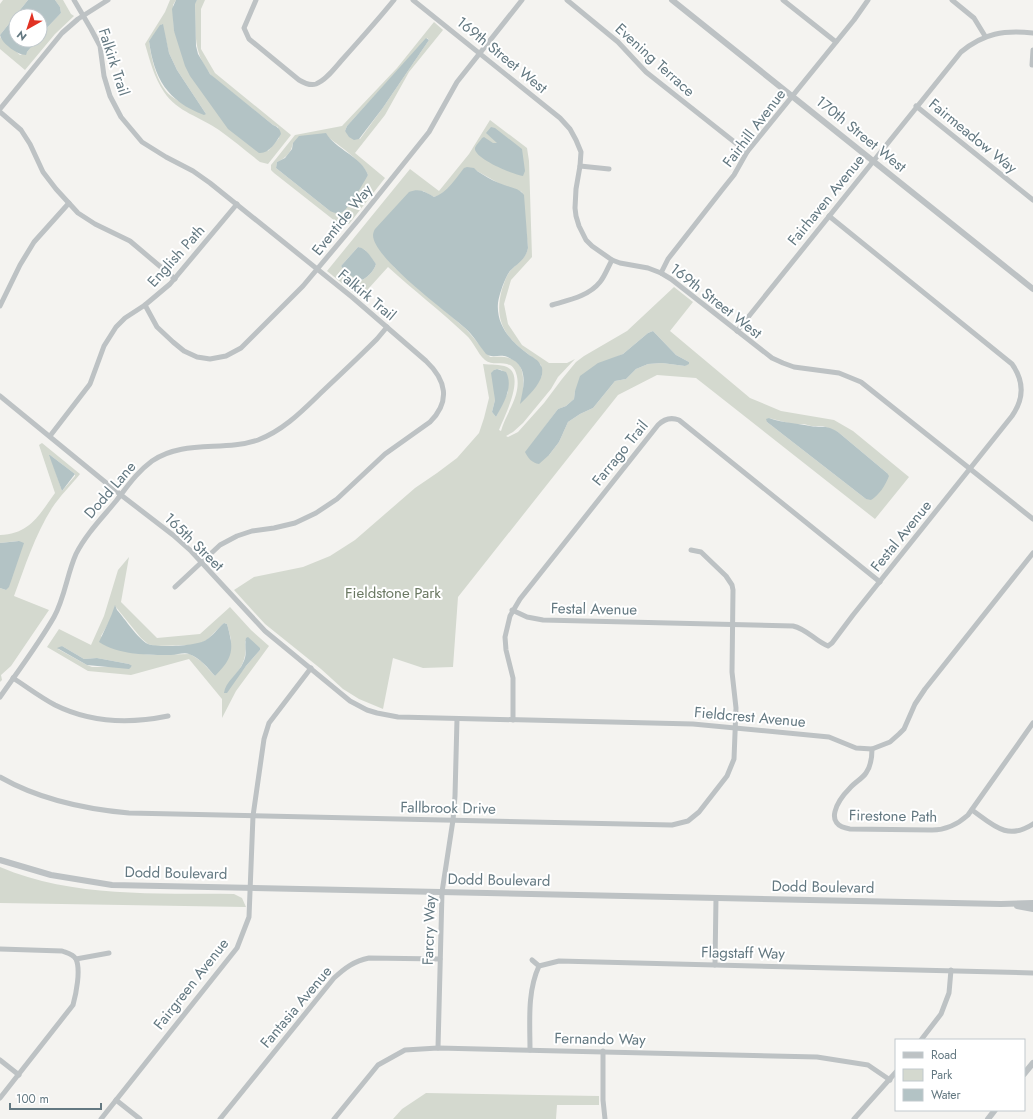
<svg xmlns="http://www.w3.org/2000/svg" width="1033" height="1119" viewBox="0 0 1033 1119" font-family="Jost,sans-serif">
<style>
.green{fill:#d4d9cf;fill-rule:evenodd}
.water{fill:#b3c3c5}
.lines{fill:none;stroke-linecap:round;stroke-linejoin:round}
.minor{stroke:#bdc2c4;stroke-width:5}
.tertiary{stroke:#bdc2c4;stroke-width:6}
.labels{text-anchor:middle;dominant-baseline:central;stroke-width:4;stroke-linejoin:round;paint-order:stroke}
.street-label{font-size:15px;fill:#637881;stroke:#fff}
.park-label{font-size:15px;fill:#6a7862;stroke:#fff}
</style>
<rect width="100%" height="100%" fill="#f4f3f0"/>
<g class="green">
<polygon points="3,0 28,0 0,35 0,4"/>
<polygon points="55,0 63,0 71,14 74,16 55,34 25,70 0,49 0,37 20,55 27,52 37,40 40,40 40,35 61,13 60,7"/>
<path d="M170,0H176L173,5L174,31L268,151L279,138L278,127L273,125L214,78C192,55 196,33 195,3L197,0H205L201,9V49L215,73L291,135L268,164L260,162C246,151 233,140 219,130C201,117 177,112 164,92C154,77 150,61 145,44L165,12ZM162,24L169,53L177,70L206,114C195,108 180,103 171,96C157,85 151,58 149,41Z"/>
<path d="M434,22L443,30L409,72L385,115L355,153L385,178L349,224L335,221L274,173L271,170V165L295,135L342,126L397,68ZM427,38L429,40L382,109L360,139L345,131L347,126ZM329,138C340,146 364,163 368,175L330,211L276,168L277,162C286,158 291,153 293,143Z"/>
<path d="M490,120L527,148L529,161L532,257L511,280L504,304L508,324L522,345L549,363H567L575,359L558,377L551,389L523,423L513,432L506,436L508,437L518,432L544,403L562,379L576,362L584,356L627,331L674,287L693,302L670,331L750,398L781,411L834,420L853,431L909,477L875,519L696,378L657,375L618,395L458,597L453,667L423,668L393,658L383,709L359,699L343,689L321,669L265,624L234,590L254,577L303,567L330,556L355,540L415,488L437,473L457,458L479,433L484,418L489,398L483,364C490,365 500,364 507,367C526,376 504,417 499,430L501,431C506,412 523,394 516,373C511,357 494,368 485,360C477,353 474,342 466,335C441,311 413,290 388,267L360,298L327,271L410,169L439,191L469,154ZM477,171L500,184L522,192L528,248C525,261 515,264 508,274C505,279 504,284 502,289C496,311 499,329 517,345C524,352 534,357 541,365L542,376L523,389C525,362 516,355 490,357L466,329L395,268L380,250L423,191L434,197L440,195ZM358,247L365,250L376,264C374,271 366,280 358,281L341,266ZM653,331L676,355L689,362L685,366L662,363L648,364L636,369L626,379L615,381L593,408L580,414L568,422L559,442L549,455L526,452L558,409L566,406L574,399L575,391L612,359L623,354L648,333ZM497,369L502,370L508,392L496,417L492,412L495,400L494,370ZM769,418L792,424H804L811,426H823L838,432L887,473L866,499L767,422Z"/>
<path d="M42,443L80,474C71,485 60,496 52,508C35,535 25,566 14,596L49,610L11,666L1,675L2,680L0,682V588L6,590L18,541L0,543V535C30,534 39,515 55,493L39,445ZM50,455L75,474V476L62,491Z"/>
<path d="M129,557L121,602L157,638L200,634L230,607L251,630L269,646L236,691L222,718V699L189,659L131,675L88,671L47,647L59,629L91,645L104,616L118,570ZM115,606L141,638L148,644L155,646L194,645L201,643L207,640L224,623L227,624L231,639L215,676L201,661L190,654L154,655L133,653L110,647L101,636L111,619ZM245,641L260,650L246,666L230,686H227C239,670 248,662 245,641ZM62,646L84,659L97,658L129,664L132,667H92L87,665L58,649Z"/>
<path d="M0,867C73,898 156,893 234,894L242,898L246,907L0,903Z"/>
<polygon points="426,1093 599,1096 599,1105 557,1105 556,1119 393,1119 402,1109"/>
</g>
<g class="water">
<path d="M28,0H55L60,7L61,13L40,35V16H16V40H37L27,52L26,55C18,55 2,44 0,35Z"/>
<path d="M176,0H197L195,4L196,46L198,54L210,74L273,125C278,127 280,129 281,134C276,142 269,154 259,153L228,129L190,76L185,66L174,31L172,9Z"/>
<path d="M163,24L169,53L177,70L206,114L204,115C167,101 154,78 149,41L160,25Z"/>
<polygon points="426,38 429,40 382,109 359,139 354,140 349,137 345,131 347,126"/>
<path d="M491,127L495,128L522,149L525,171L523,176C514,175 473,158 475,148C476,145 480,141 482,138L484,137L493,143H497L486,133Z"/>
<path d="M326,133C335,149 362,157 368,175C363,183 348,212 340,213C336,214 333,212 330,211L276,168L277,162L285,158L292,149L293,143L299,136Z"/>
<path d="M467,167L474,168L477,171C484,175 491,180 499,183C507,187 519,187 524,195L528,248C526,259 518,263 510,271C505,277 499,295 498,303C496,325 511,342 528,354C532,357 539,360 541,366C543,368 542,372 542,375C539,386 528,396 520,404C523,390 529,369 513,360C511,359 507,356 504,356C497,355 492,358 486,354C479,345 473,335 465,328C446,311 373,258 373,235C373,234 374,230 375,229L409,192C420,188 425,192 434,197C447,193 456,178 464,168Z"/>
<path d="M358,247C366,248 371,257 376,264C374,271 366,280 358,281L346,272L341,266Z"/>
<path d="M653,331L676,355L689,362V364L685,366L662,363L648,364L636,369L626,379L615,381L593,408L580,414L568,422L559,442L549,455L539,464C532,463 528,458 525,452L558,409L566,406L574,399L575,391L580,376L598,363L623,354L648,333Z"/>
<path d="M497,369L506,372C514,387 503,404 496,417L492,412L495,400L491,373L494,370Z"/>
<path d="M769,418C783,423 796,423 810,426C823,428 825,424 838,432L887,473L889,476C885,486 879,495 871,500L866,499L767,422L766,419Z"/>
<polygon points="49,455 50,455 75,474 62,491"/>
<polygon points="19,541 24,543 9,587 6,590 0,588 0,543"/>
<path d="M115,605L117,610C125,619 138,639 148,644C158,648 198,646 206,640C213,636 218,628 224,623L227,624C234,649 234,657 215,676C208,668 200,658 189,654C184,652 177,655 171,655C148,655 118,655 99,642C105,629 111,618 115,605Z"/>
<path d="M248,637L260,648V650L246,666L227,693H224C225,682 239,673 243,663C248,654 244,647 246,638Z"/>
<polygon points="62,646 84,659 97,658 129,664 132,666 129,669 87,665 57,648"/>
</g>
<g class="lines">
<g class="minor">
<path d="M74,0L91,29L100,46L104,76L110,96L121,117L142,142L166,157L193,171L210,183L352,297L426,361C446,380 451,401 430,422L385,454L337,499L316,513L295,523L274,528L252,531L237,536L220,545L175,587"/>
<path d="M256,0L244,28L249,39L299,80C304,83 310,86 316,84C326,80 334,69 341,61C359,41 377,21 394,0"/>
<polyline points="413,0 560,118 570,129 576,140 581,152 580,166 576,189 575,208 576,216 579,226 586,240 592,246 612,260 620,263 648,268 661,273 671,279 772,358 783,363 794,367 839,373 861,382 1033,519"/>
<polyline points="567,0 618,42 646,72 747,152"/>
<polyline points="783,0 836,42"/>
<polyline points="952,0 974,18 985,36"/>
<polyline points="1032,65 1033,50"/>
<polyline points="916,106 1033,200"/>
<polyline points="0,109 62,33 78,19 108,0"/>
<polyline points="0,112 21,130 30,144 43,172 56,189 78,213 95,224 130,241 175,279"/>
<polyline points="580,166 609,169"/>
<polyline points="661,273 668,259 722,190 734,175 747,152 854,20 868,0"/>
<polyline points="145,305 157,327 173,342 184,351 197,357 210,359 226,356 241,348 303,286 360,218 429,132 457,82 522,0"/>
<path d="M552,305C569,300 589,296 600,282C605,276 608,267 612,260"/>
<polyline points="0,306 20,265 34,242 69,203"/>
<path d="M737,331L961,52C984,33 1004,30 1033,33"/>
<polyline points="0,396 121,495 173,535 191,551 265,631 350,701 367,710 377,713 398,717 693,724 829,737 856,748 872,749 890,742 899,734 904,729 915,704 925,689 1033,553"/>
<polyline points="50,436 90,384 104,346 116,327 125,318 145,305 170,284 237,204"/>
<path d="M512,610L527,617L543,620L793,626C807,629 815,641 828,646L832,643L853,615L1012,416C1024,399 1024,381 1012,364L829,216"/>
<path d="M13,678C27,687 40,697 55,705C91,723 129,724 168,716"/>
<path d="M0,697C18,671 38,645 54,617C65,597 67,574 76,554C86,534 102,518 116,501C127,487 137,472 152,461C184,439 223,452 258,440C285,430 305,408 325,389C342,373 360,356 377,339L387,327"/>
<path d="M513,720V678L506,650L505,637L510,616L520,599L658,425C664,419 671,417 679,420L880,582"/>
<path d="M872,749C872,758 871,766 866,773C862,779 855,782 850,788C838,800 822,825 850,829L932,830C946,830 957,825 968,815L1033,723"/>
<path d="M0,777C40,800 84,809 129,813L672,825L688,821L699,812L727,776L734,759L736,708L732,672L733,590L732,585L726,576L701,552L691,550"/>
<path d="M972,810C993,825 1007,841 1033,824"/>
<path d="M0,949L62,951C67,953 73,954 76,959C81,970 76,994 73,1005L0,1098"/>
<polyline points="76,959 109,953"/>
<polyline points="532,960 539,966"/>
<polyline points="715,965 716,898"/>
<polyline points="921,1040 941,1014 949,993 951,970"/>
<polyline points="438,1048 442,892 453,820 455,796 457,719"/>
<path d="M530,1050C530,1022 527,992 539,966L559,961L1033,973"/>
<polyline points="603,1051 603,1100 605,1119"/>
<polyline points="0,1060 19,1075"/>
<polyline points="116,1100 140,1119"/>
<polyline points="101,1119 237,948 249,917 253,816 264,739 269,723 311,668"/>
<path d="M220,1119L334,978C345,968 354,961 369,958L440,959"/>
<polyline points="334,1119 378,1065 405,1050 438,1048 817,1057 868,1065 890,1080"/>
<polyline points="854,1119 896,1072"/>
</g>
<g class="tertiary">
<polyline points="672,0 1033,289"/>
<polyline points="0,860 51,875 112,885 1001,904 1033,903"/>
<polyline points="1017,906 1033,909"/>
<polyline points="1024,1074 1033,1063"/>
<polyline points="988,1119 995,1110"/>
</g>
</g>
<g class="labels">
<g class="street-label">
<text transform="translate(502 55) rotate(39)">169th Street West</text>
<text transform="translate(655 60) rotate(42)">Evening Terrace</text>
<text transform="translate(114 62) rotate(72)">Falkirk Trail</text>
<text transform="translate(754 128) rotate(-53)">Fairhill Avenue</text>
<text transform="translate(861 134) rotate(39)">170th Street West</text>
<text transform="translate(973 136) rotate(39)">Fairmeadow Way</text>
<text transform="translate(826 200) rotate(-51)">Fairhaven Avenue</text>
<text transform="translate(342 220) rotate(-51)">Eventide Way</text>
<text transform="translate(176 256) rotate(-48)">English Path</text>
<text transform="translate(367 295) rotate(40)">Falkirk Trail</text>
<text transform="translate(716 301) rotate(38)">169th Street West</text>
<text transform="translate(620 453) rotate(-51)">Farrago Trail</text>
<text transform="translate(110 490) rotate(-49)">Dodd Lane</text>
<text transform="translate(901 536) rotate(-51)">Festal Avenue</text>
<text transform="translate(194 542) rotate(44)">165th Street</text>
<text transform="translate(594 609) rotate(1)">Festal Avenue</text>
<text transform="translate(750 717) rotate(5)">Fieldcrest Avenue</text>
<text transform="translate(448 808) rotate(1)">Fallbrook Drive</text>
<text transform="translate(893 816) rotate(1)">Firestone Path</text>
<text transform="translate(176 873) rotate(1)">Dodd Boulevard</text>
<text transform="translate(499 880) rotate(1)">Dodd Boulevard</text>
<text transform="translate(823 887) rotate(1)">Dodd Boulevard</text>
<text transform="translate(429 930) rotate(-88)">Farcry Way</text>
<text transform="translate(743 953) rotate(1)">Flagstaff Way</text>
<text transform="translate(191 984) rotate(-52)">Fairgreen Avenue</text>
<text transform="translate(296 1007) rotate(-50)">Fantasia Avenue</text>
<text transform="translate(600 1039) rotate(1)">Fernando Way</text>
</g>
<g class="park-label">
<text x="393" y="593">Fieldstone Park</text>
</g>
</g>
<rect x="895" y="1039" width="130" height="72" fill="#ffffff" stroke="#c1c9cd"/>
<rect x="903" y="1052" width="20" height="6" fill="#bdc2c4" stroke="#c1c9cd"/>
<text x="931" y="1059" font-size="12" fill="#637881">Road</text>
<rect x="903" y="1069" width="20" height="12" fill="#d4d9cf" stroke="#c1c9cd"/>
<text x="931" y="1079" font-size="12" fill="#637881">Park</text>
<rect x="903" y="1089" width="20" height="12" fill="#b3c3c5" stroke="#c1c9cd"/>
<text x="931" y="1099" font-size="12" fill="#637881">Water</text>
<g transform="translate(28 28) rotate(219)"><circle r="19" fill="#ffffff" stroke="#c1c9cd"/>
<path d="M0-3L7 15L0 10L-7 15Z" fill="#e13223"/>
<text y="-6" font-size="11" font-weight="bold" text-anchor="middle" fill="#637881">N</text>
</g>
<path d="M10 1103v6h91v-6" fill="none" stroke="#637881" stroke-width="2"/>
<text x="16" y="1103" font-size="12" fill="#637881" stroke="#ffffff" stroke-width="3" paint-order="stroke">100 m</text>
</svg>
